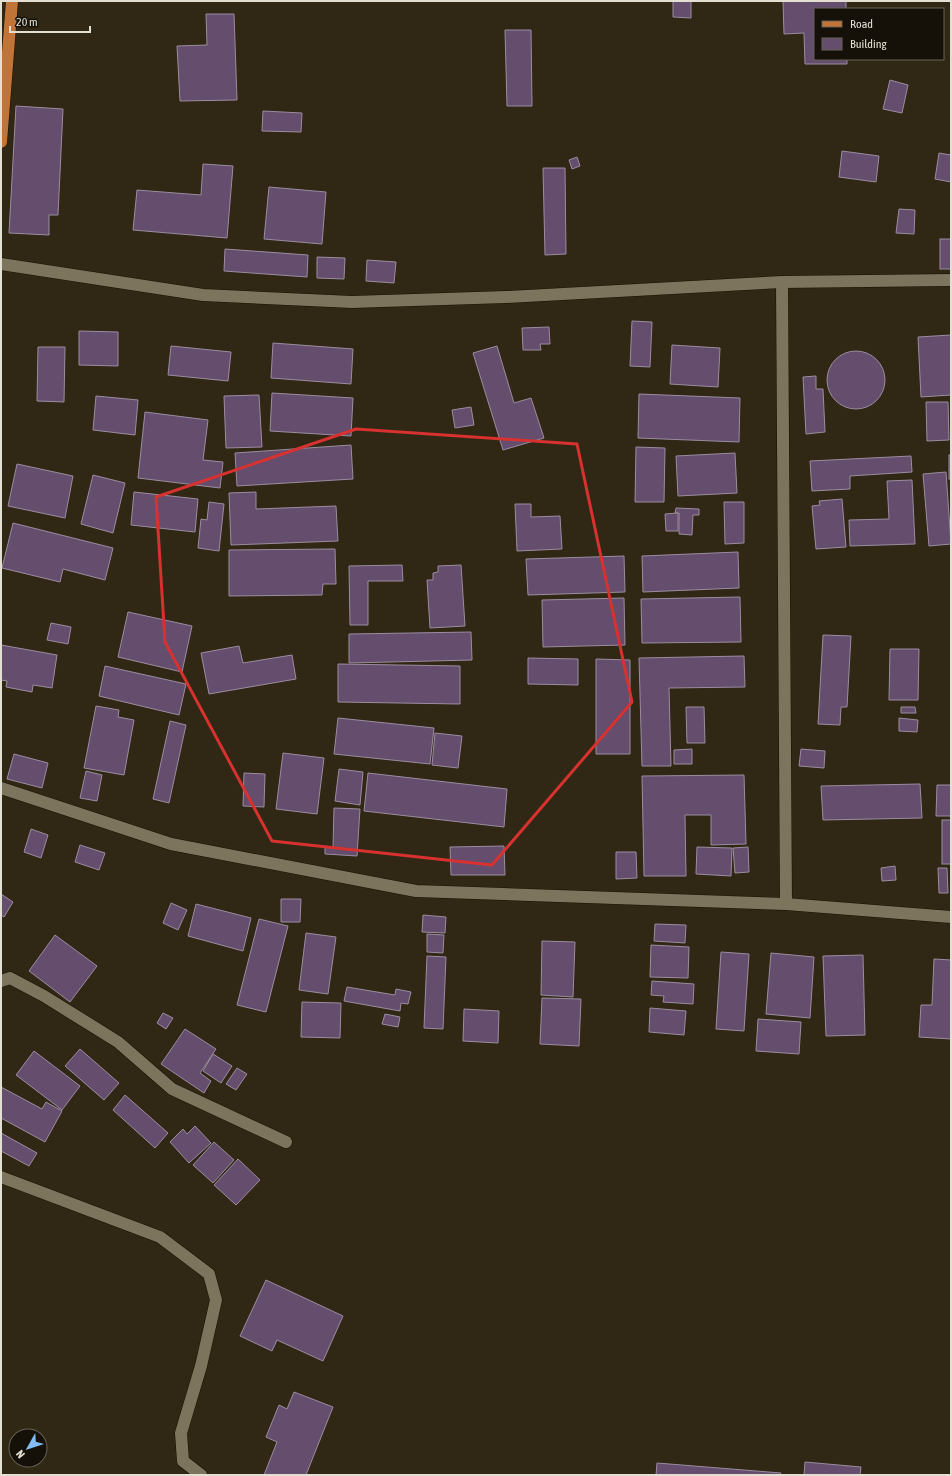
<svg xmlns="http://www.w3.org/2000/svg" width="952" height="1476" viewBox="0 0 952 1476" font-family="'Asap Condensed',sans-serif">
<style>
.building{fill:#654d6d;stroke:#9b8da1}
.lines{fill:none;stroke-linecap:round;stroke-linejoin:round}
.street-casing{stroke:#181101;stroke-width:13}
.primary-casing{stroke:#181101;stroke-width:13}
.street{stroke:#7d745e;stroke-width:12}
.primary{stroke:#c17438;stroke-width:12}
.marked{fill:none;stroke:#d73130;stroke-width:3;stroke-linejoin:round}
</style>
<rect width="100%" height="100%" fill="#302814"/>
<g class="building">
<polygon points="673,1 691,1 691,18 673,17"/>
<polygon points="783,1 846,1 846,9 815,9 815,59 847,59 847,64 805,64 804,33 784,34"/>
<polygon points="206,14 234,14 237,100 180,101 177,46 207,45"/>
<polygon points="505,30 531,30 532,106 507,106"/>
<polygon points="890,80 908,85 902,113 883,109"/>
<polygon points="16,106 63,109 58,215 49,215 49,235 9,233"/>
<polygon points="263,111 302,113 301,132 262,131"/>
<polygon points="842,151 879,156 876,182 839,177"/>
<polygon points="939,153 951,155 951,182 935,179"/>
<polygon points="577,157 580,166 572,169 569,160"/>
<polygon points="203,164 233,166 227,238 133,230 137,190 201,195"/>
<polygon points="543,168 565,168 566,254 545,255"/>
<polygon points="269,187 326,192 322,244 264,239"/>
<polygon points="899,209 915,210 914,234 896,233"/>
<rect x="940" y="239" width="11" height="30"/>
<polygon points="225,249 308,255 307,277 224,271"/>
<polygon points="317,257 345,258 344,279 317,278"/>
<polygon points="367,260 396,262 394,283 366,281"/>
<polygon points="632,321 652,322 650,367 630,366"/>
<polygon points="549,327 550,344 540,344 541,350 523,350 522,328"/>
<polygon points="79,331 118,332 118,366 79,365"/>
<polygon points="951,335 951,395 921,397 918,337"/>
<polygon points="273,343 353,349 351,384 271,378"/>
<polygon points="672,345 720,348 718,387 670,384"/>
<polygon points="171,346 231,352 228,381 168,375"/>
<polygon points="497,346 514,403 531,398 544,438 503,450 473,353"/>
<polygon points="38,347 65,347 64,402 37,401"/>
<circle cx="856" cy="380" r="29"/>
<polygon points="816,376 816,389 823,389 825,432 806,434 803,377"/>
<polygon points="272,393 353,398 351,436 270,431"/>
<polygon points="639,394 740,398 739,442 638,438"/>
<polygon points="259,395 262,447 226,448 224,396"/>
<polygon points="96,396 138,400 135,435 93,430"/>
<polygon points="926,402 948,402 949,440 927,441"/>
<polygon points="471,407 474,425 455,428 452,410"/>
<polygon points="145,412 208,420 203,460 223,462 220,488 138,478"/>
<polygon points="351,445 353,479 237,486 235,453"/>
<polygon points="636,447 665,448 664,502 635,502"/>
<polygon points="735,453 737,493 678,496 676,456"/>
<rect x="949" y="455" width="2" height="24"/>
<polygon points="911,456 912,472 850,476 850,489 812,491 810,461"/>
<polygon points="17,464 73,476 65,518 8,506"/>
<polygon points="946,472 951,544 929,546 923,474"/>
<polygon points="93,475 125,483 113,533 81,524"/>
<polygon points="912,480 915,544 850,546 849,520 889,519 887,481"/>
<polygon points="134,492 198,499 195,532 131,525"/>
<polygon points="256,492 256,509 336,506 338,541 231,545 229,493"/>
<polygon points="842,499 846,547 816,549 812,506 820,505 819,501"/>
<polygon points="209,502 224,504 219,551 198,548 201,519 207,520"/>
<polygon points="724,502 744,502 744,543 725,544"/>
<polygon points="515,504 531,504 531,517 560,516 562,549 517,551"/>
<polygon points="676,508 699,509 699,515 693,515 692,535 679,534 679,513 675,513"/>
<polygon points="678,513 678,531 666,531 665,514"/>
<polygon points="13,523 113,548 105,580 63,569 60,582 2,568"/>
<polygon points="335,549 336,584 323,584 322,595 229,596 229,550"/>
<polygon points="738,552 739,588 643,592 642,556"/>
<polygon points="624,556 625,592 528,595 526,559"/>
<polygon points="402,565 403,581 368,581 368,625 350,625 349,566"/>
<polygon points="461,565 465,626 430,628 427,580 433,580 433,573 438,572 438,566"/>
<polygon points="740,597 741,642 642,643 641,599"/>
<polygon points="624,598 625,645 543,647 542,600"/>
<polygon points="128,612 192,626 182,672 118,657"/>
<polygon points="51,623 71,627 68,644 47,640"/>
<polygon points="471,632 472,660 349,663 349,634"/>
<polygon points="823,635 851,636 847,707 841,707 840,725 818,724"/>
<polygon points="1,645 57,655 52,688 33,685 32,692 6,687 7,681 1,680"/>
<polygon points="239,646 243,663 292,655 296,679 209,694 201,653"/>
<polygon points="890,649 919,649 918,700 889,700"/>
<polygon points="744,656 745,687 669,688 671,766 642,766 639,658"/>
<polygon points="528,658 578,659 578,685 528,684"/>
<polygon points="596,659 630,660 630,754 596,754"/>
<polygon points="338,664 460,666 460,704 338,702"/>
<polygon points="105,666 186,684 179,715 99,696"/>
<polygon points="96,706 119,710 118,717 134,720 124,775 84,768"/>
<polygon points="686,707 704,707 705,743 687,743"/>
<polygon points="901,707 915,707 916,713 901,713"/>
<polygon points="338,718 434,728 430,764 334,754"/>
<polygon points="899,718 918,720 917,732 899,731"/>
<polygon points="170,721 186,725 169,803 153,799"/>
<polygon points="435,733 462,736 458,768 432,765"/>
<polygon points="692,749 692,764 674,764 674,750"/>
<polygon points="801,749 825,751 824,768 799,766"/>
<polygon points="283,753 324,758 317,814 276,809"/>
<polygon points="14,754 48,763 42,788 7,779"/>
<polygon points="339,769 363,772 360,805 335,801"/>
<polygon points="86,771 102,775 97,801 80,798"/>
<polygon points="244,773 265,774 264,807 243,806"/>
<polygon points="368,773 507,789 504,827 364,811"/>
<polygon points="744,775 746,844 711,845 711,815 685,815 686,876 644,876 642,776"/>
<polygon points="920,784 922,818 823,820 821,786"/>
<polygon points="937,785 951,785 951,816 936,816"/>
<polygon points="334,808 360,809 357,856 325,854 325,847 333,847"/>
<rect x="942" y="820" width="9" height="44"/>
<polygon points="31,829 48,835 41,858 24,852"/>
<polygon points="80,845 105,853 99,870 75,862"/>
<polygon points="504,846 505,875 451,875 450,847"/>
<polygon points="697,847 732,848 731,876 696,874"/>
<polygon points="748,847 749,872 735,873 733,848"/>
<polygon points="616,852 636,852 637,878 616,879"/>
<polygon points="895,866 896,880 882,881 881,868"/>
<polygon points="938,868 947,868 948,893 939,893"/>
<polygon points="1,894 13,902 4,917 1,915"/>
<polygon points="281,899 301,899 300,922 281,922"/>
<polygon points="171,903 187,910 178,930 163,923"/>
<polygon points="196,904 251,918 243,951 188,936"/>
<polygon points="423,915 446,917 445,933 422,932"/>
<polygon points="259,919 288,926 266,1012 237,1005"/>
<polygon points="655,924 686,925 685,943 654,941"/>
<polygon points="306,933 336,937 328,994 299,990"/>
<polygon points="427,934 444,935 443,953 427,952"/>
<polygon points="55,935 97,966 70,1002 29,971"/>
<polygon points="542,941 575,942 573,997 541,995"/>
<polygon points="651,945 689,947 688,978 650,977"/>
<polygon points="721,952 749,954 744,1031 716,1029"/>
<polygon points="771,953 814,957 810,1018 766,1014"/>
<polygon points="863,955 865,1035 826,1036 823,956"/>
<polygon points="427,956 446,957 443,1029 424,1028"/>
<polygon points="934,959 951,960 951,1039 919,1037 921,1005 932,1005"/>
<polygon points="652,981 694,984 693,1004 663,1002 664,996 651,995"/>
<polygon points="347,987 395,995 396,989 411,992 408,1004 401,1003 400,1011 344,1001"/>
<polygon points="542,998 581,999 579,1046 540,1044"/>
<polygon points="302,1002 341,1003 340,1038 301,1037"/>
<polygon points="650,1008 686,1011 684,1035 649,1032"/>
<polygon points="464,1009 499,1011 498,1043 463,1041"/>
<polygon points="163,1013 173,1018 166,1029 157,1023"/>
<polygon points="385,1014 400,1017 398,1027 382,1024"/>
<polygon points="758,1019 801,1022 799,1054 756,1051"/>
<polygon points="185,1029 216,1049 200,1073 211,1081 204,1093 161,1064"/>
<polygon points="80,1049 119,1083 104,1100 65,1066"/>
<polygon points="34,1051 80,1086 62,1110 16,1075"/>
<polygon points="213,1054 232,1066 221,1083 203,1071"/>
<polygon points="237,1068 247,1074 236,1090 226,1084"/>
<polygon points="1,1087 42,1109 46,1102 62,1111 45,1142 1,1118"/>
<polygon points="125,1095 168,1133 155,1148 113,1110"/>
<polygon points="195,1126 211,1143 189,1163 170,1142 183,1129 187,1134"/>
<polygon points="1,1133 37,1153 29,1166 1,1151"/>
<polygon points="214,1142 234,1160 213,1183 193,1165"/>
<polygon points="238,1159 260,1180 236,1205 214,1185"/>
<polygon points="266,1280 343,1316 323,1361 277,1340 272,1351 240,1336"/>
<polygon points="294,1392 333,1407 306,1475 264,1475 277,1442 266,1437 279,1405 287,1409"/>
<polygon points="805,1462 861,1467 860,1475 804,1475"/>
<polygon points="657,1463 781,1473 780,1475 656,1475"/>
</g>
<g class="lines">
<g class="street-casing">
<g id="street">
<polyline points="1,264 203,295 352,302 506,297 782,282 951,280"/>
<polyline points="782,282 786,904"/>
<polyline points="1,788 171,844 416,891 786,904 951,917"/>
<polyline points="1,981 10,978 44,996 118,1042 172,1089 286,1142"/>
<polyline points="1,1177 160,1237 209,1274 216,1300 201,1366 181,1433 183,1461 201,1475"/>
</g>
</g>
<g class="primary-casing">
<polyline id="primary" points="1,142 12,1"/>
</g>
<use href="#street" class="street"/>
<use href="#primary" class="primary"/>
</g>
<path class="marked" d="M356,429L577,444L632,702L492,865L272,841L165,642L156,497Z"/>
<rect width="952" height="1476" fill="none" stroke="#e3dfd2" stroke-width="4"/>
<rect x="814" y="8" width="130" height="52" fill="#151109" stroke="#676359"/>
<rect x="822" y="21" width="20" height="6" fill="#c17438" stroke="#676359"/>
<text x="850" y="28" font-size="12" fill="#e3dfd2">Road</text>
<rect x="822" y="38" width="20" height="12" fill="#654d6d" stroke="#676359"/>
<text x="850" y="48" font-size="12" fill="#e3dfd2">Building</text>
<g transform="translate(28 1448) rotate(231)"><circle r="19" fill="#151109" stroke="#676359"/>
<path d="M0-3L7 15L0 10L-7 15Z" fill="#82bcfa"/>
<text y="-6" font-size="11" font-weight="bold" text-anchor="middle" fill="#e3dfd2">N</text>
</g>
<path d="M10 26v6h80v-6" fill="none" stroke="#e3dfd2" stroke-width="2"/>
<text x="16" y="26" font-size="12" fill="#e3dfd2" stroke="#151109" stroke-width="3" paint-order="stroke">20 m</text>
</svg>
